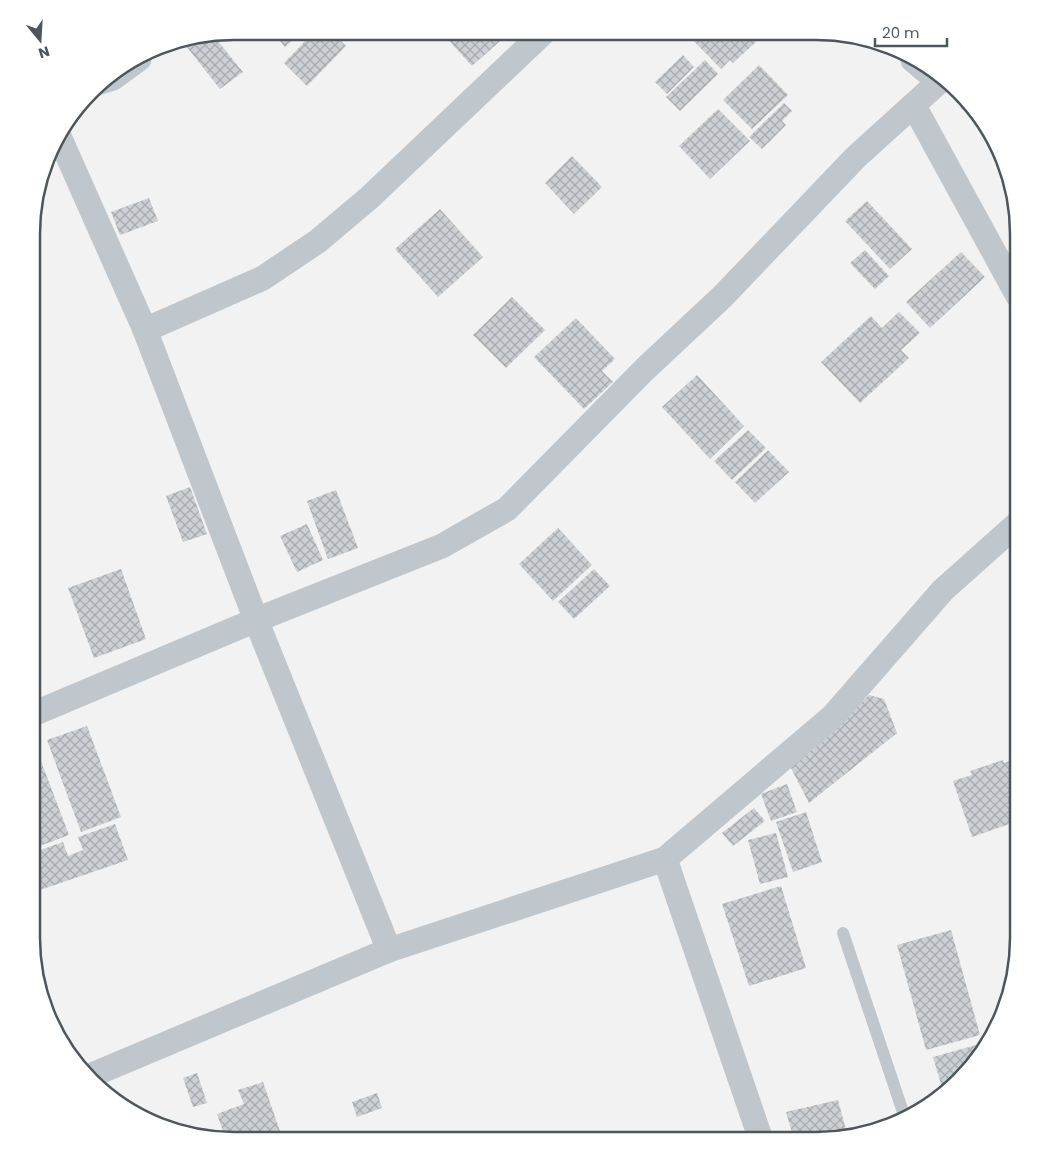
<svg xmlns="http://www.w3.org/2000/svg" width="1050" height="1172" viewBox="0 0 1050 1172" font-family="Poppins,sans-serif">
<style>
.building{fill:url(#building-cross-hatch)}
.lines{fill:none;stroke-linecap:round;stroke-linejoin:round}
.service{stroke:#bfc7cc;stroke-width:12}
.minor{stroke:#bfc7cc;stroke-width:25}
.rim{fill:none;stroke:#4b565d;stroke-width:2.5}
</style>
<defs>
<pattern id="building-cross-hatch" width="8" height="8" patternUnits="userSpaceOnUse" patternTransform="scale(1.25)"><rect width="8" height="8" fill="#cccfd3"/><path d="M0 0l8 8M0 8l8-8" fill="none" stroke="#a8abae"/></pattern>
</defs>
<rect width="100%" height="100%" fill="#f3f2f2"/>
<g class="building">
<polygon points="271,31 303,31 285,47"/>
<polygon points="315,31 332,32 346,46 307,86 284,63"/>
<polygon points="441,32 505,32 507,35 472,66"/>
<polygon points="686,33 747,33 756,42 733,63 730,60 721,69"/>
<polygon points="213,35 243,72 220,89 186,46 197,37"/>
<polygon points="683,55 694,67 667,94 655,82"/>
<polygon points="705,60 718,74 680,111 666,97"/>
<polygon points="759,65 788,95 752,129 723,100"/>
<polygon points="965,101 985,122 993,138 960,107"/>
<polygon points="784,103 792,111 782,121 786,125 762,149 749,137"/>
<polygon points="718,109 750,141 710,179 679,146"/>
<polygon points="572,156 602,187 574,214 545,183"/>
<polygon points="149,198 158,221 120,235 111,212"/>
<polygon points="867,201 912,249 890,269 845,221"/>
<polygon points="440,209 483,257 438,297 395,249"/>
<polygon points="865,250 889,276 875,289 850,263"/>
<polygon points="961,252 985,277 930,328 906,302"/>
<polygon points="512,297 545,330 506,368 473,335"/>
<polygon points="899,312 920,333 901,350 909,358 860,403 821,362 871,316 882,328"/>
<polygon points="576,318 615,359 602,371 613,382 584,409 534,357"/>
<polygon points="697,375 744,426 710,459 662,407"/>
<polygon points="748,430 766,448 732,480 714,461"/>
<polygon points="768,450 789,472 755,503 735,482"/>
<polygon points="190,487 207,534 183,542 166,496"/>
<polygon points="336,490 358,548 328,559 307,501"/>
<polygon points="307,524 323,560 297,572 280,536"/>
<polygon points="558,528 592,565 553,601 519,564"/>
<polygon points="121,569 146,639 94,658 68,588"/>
<polygon points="594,569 610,586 574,619 558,602"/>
<polygon points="869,695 884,699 897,733 809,803 791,768"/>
<polygon points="87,726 121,817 81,832 47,740"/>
<polygon points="36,748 69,835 32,849 33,749"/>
<polygon points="1018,758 1018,821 972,837 953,781 972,775 970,771 1003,760 1004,763"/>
<polygon points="787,784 797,812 771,821 761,794"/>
<polygon points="754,808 765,821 733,846 722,833"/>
<polygon points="806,812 822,862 793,872 776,822"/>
<polygon points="115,824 128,860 40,890 32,867 32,853 63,842 68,856 83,850 78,837"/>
<polygon points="776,833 788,877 760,884 748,840"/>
<polygon points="781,886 806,968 749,986 722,904"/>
<polygon points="951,930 980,1035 926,1050 897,945"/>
<polygon points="987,1042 987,1044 943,1091 933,1057"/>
<polygon points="197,1073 207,1103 193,1107 183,1078"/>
<polygon points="263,1082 282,1137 273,1140 226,1140 217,1114 244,1104 238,1090"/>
<polygon points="377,1093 382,1108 357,1117 352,1102"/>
<polygon points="838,1100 848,1137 829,1140 794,1140 786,1112"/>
</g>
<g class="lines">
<polyline class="service" points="843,933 905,1118"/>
<g class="minor">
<polyline points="913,60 939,82"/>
<polyline points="100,82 113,78 139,59"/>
<polyline points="914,106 1018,296"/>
<polyline points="58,134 145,330 256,620 389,950"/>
<polyline points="145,330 263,278 318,241 369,198 544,32"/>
<polyline points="33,714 256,620 442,546 507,509 645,369 722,297 856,157 942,79"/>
<polyline points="665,859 761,1140"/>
<polyline points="92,1075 389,950 665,859 833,716 943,590 1018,523"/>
</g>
</g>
<path d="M0 0H1050V1172H0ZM234 40H816A194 194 0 0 1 1010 234V938A194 194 0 0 1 816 1132H234A194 194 0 0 1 40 938V234A194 194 0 0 1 234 40Z" fill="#fff" fill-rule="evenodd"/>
<path class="rim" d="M234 40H816A194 194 0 0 1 1010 234V938A194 194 0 0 1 816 1132H234A194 194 0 0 1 40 938V234A194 194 0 0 1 234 40Z"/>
<g transform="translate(40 40) rotate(162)" stroke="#ffffff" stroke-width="4" paint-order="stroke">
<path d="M0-4L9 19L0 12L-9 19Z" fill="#4b565d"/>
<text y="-8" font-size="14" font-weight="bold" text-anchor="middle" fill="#4b565d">N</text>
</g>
<path d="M875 38v8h72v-8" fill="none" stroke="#4b565d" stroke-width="2.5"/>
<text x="882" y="38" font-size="15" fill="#4b565d" stroke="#ffffff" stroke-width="4" paint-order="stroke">20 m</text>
</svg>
